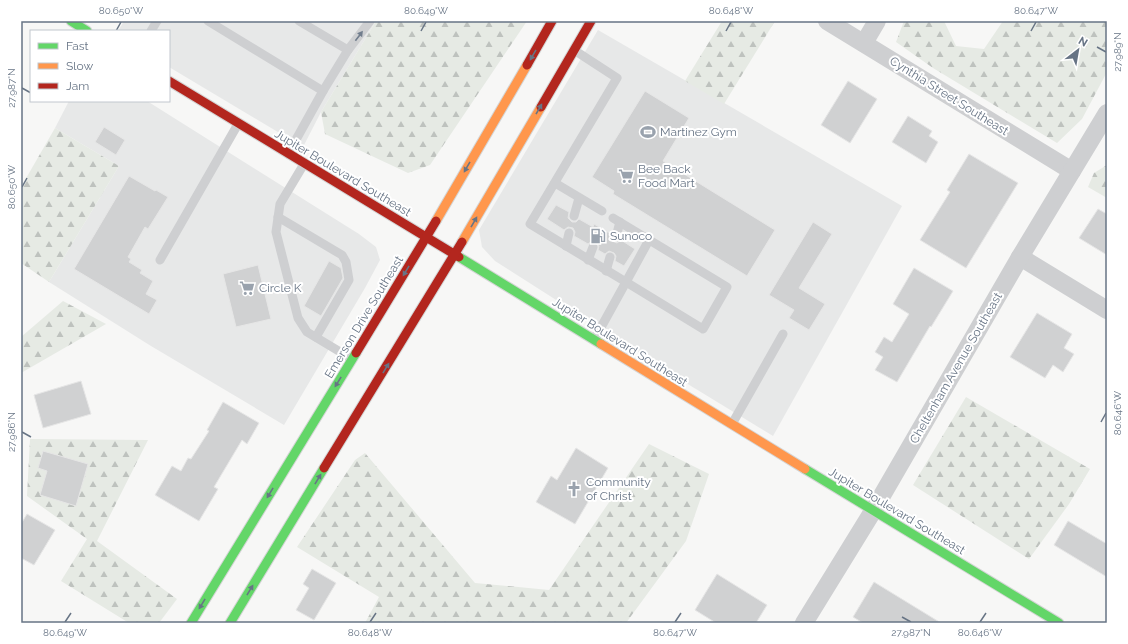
<svg xmlns="http://www.w3.org/2000/svg" width="1128" height="644" viewBox="0 0 1128 644" font-family="Raleway,sans-serif">
<style>
.built{fill:#e7e8e8}
.forest{fill:url(#forest-firs)}
.building{fill:#d0d1d2;stroke:#e6e6e6}
.lines{fill:none;stroke-linecap:round;stroke-linejoin:round}
.fast-casing{stroke:#d4d5d5;stroke-width:11}
.slow-casing{stroke:#d4d5d5;stroke-width:11}
.jam-casing{stroke:#d4d5d5;stroke-width:11}
.lane{stroke:#cecfd1;stroke-width:9}
.street{stroke:#cecfd1;stroke-width:18}
.fast{stroke:#63d668;stroke-width:9}
.slow{stroke:#ff974d;stroke-width:9}
.jam{stroke:#b3261e;stroke-width:9}
.oneway{fill:#717d8d}
.oneway2{fill:#677485}
.ticks{fill:none;stroke:#677485;stroke-width:1.5}
.labels{text-anchor:middle;dominant-baseline:central;stroke-width:4;stroke-linejoin:round;paint-order:stroke}
.street-label{font-size:12px;fill:#677485;stroke:#fff}
.poi-label{font-size:12px;fill:#677485;stroke:#fff;text-anchor:start}
.neatline{fill:none;stroke:#677485;stroke-width:1.5}
.ticks-label{font-size:10px;text-anchor:middle;fill:#677485}
</style>
<defs>
<pattern id="forest-firs" width="22" height="20" patternUnits="userSpaceOnUse"><rect width="22" height="20" fill="#e6eae4"/><path d="M5 1l3.5 6h-7zM16 11l3.5 6h-7z" fill="#bec2be"/></pattern>
</defs>
<rect width="100%" height="100%" fill="#f7f7f6"/>
<g class="built">
<polygon points="124,21 376,21 321,112 303,147 169,67 169,31 118,31"/>
<polygon points="598,30 902,206 773,436 691,386 495,261 482,247 479,230"/>
<polygon points="69,101 147,101 359,234 376,247 380,260 365,288 284,425 151,346 49,282 119,166 55,128"/>
</g>
<g class="forest">
<polygon points="376,21 527,21 430,165 408,173 325,134 321,112"/>
<polygon points="722,21 775,21 724,104 685,81"/>
<polygon points="904,21 944,21 956,46 984,49 1003,21 1107,21 1107,72 1082,119 1057,143 933,68 896,42"/>
<polygon points="55,128 119,166 49,282 21,263 21,187"/>
<polygon points="1107,165 1107,198 1088,187 1094,173"/>
<polygon points="63,301 106,324 21,373 21,337"/>
<polygon points="966,397 1090,469 1069,504 1029,559 913,485"/>
<polygon points="30,439 148,440 97,541 177,599 159,623 129,623 61,581 87,539 27,496"/>
<polygon points="649,444 709,474 686,541 626,623 365,623 379,597 297,547 355,460 365,453 475,583 549,590"/>
</g>
<g class="building">
<polygon points="848,81 877,99 850,143 821,125"/>
<polygon points="645,91 689,118 663,161 775,230 747,276 613,194 614,191 592,177"/>
<polygon points="908,116 932,131 929,136 938,142 926,163 892,142"/>
<polygon points="104,127 125,140 116,155 95,142"/>
<polygon points="969,154 1018,183 966,268 920,240 950,192 947,190"/>
<polygon points="129,176 155,191 156,190 168,197 148,229 145,227 128,257 131,259 129,262 142,270 140,273 153,281 146,294 157,300 149,314 74,269"/>
<polygon points="556,205 569,212 568,218 572,222 576,222 579,219 593,227 594,224 611,234 610,238 612,241 617,243 621,240 635,249 624,266 615,261 616,256 614,253 609,251 605,254 598,250 599,246 596,242 592,241 588,244 574,236 575,232 573,228 568,227 564,230 547,219"/>
<polygon points="1098,209 1107,214 1107,255 1079,238"/>
<polygon points="813,222 832,234 799,288 825,304 809,330 789,318 794,310 769,295"/>
<polygon points="329,261 341,268 343,278 321,316 304,306"/>
<polygon points="258,265 271,319 236,327 223,274"/>
<polygon points="914,268 953,291 931,327 930,326 897,382 875,370 883,357 875,352 884,337 892,342 909,314 893,304"/>
<polygon points="1037,313 1072,334 1064,348 1074,354 1063,372 1053,365 1045,378 1010,357"/>
<polygon points="81,381 91,414 43,428 34,395"/>
<polygon points="223,402 259,423 247,444 242,440 214,487 218,489 199,521 155,495 172,466 181,471 188,458 191,459 209,431 207,430"/>
<polygon points="576,448 608,468 575,524 536,502 551,476 557,480"/>
<polygon points="43,451 88,464 76,506 40,495 47,471 38,468"/>
<polygon points="27,514 55,530 34,565 21,558 21,524"/>
<polygon points="1068,521 1107,544 1107,577 1054,545"/>
<polygon points="312,569 336,583 314,620 296,610 309,588 303,584"/>
<polygon points="717,574 767,605 756,623 716,623 695,610"/>
<polygon points="874,582 941,623 863,623 853,617"/>
</g>
<g class="lines">
<g class="fast-casing">
<g id="fast">
<polyline points="71,21 87,31"/>
<polyline points="459,257 601,344"/>
<polyline points="805,469 1059,623"/>
<polyline points="191,623 356,353"/>
<polyline points="230,623 324,468"/>
</g>
</g>
<g class="slow-casing">
<g id="slow">
<polyline points="436,221 527,65"/>
<polyline points="462,242 541,107"/>
<polyline points="601,344 805,469"/>
</g>
</g>
<g class="jam-casing">
<g id="jam">
<polyline points="527,65 552,21"/>
<polyline points="169,81 459,257"/>
<polyline points="541,107 591,21"/>
<polyline points="356,353 436,221"/>
<polyline points="324,468 462,242"/>
</g>
</g>
<g class="lane">
<polyline points="208,21 323,91 288,154"/>
<polyline points="299,21 348,50 323,91"/>
<polyline points="151,31 157,21"/>
<polyline points="348,50 370,21"/>
<polyline points="574,50 617,78 530,224 626,282 594,340"/>
<polyline points="304,164 280,204 276,232 298,318 307,332 352,359"/>
<polyline points="555,183 602,211"/>
<polyline points="574,216 579,198"/>
<polyline points="278,217 342,255 346,262 349,280 316,337"/>
<polyline points="613,218 727,287 703,329 626,282 649,240"/>
<polyline points="616,237 620,222"/>
<polyline points="566,246 569,233"/>
<polyline points="160,260 238,124"/>
<polyline points="588,260 593,247"/>
<polyline points="606,271 610,257"/>
<polyline points="732,424 783,334"/>
</g>
<g class="street">
<polyline points="827,21 1072,171"/>
<polyline points="864,43 877,21"/>
<polyline points="1020,257 1107,310"/>
<polyline points="804,623 873,511 1020,257 1107,113"/>
</g>
<use href="#fast" class="fast"/>
<use href="#slow" class="slow"/>
<use href="#jam" class="jam"/>
</g>
<defs><path id="oneway-solid" d="M-6-.8H1V-3.2L6.5 0L1 3.2V.8H-6Z"/></defs>
<use class="oneway" href="#oneway-solid" transform="translate(359 36) rotate(-53)"/>
<g class="oneway2">
<use href="#oneway-solid" transform="translate(533 55) rotate(120)"/>
<use href="#oneway-solid" transform="translate(539 109) rotate(-60)"/>
<use href="#oneway-solid" transform="translate(467 167) rotate(120)"/>
<use href="#oneway-solid" transform="translate(474 222) rotate(-60)"/>
<use href="#oneway-solid" transform="translate(406 271) rotate(121)"/>
<use href="#oneway-solid" transform="translate(386 368) rotate(-59)"/>
<use href="#oneway-solid" transform="translate(338 382) rotate(122)"/>
<use href="#oneway-solid" transform="translate(318 479) rotate(-59)"/>
<use href="#oneway-solid" transform="translate(270 493) rotate(121)"/>
<use href="#oneway-solid" transform="translate(250 590) rotate(-59)"/>
<use href="#oneway-solid" transform="translate(202 604) rotate(121)"/>
</g>
<path class="ticks" d="M116,31L121,22M421,31L426,22M726,31L731,22M1031,31L1036,22M1097,47L1106,52M22,88L31,93M22,187L27,178M1101,422L1106,413M22,432L31,437M902,617L911,622M65,622L71,613M370,622L376,613M675,622L681,613M980,622L986,613"/>
<defs>
<g id="stadium-bare" transform="scale(1.2)"><path d="M0-5a6.5 5 0 1 0 0 10a6.5 5 0 1 0 0-10ZM-3.5-1.8h7v3.6h-7Z" fill="#99a2ad" stroke="#fff" stroke-width="2.5" paint-order="stroke"/></g>
<g id="supermarket-bare" transform="scale(1.2)"><path d="M-6-5.5h2.5l.6 2H6L4.5 2H-2.5L-4.4-4H-6ZM-1.5 3.2a1.3 1.3 0 1 0 .1 0ZM3 3.2a1.3 1.3 0 1 0 .1 0Z" fill="#99a2ad" stroke="#fff" stroke-width="2.5" paint-order="stroke"/></g>
<g id="fuel-bare" transform="scale(1.2)"><path d="M-5.5-6h7V0h2V4h1.3V-2.5L3-4.5l.8-.8L6-3V5H2.5V1h-1V6h-7ZM-4.2-4.7v3.2H.2V-4.7Z" fill="#99a2ad" stroke="#fff" stroke-width="2.5" paint-order="stroke"/></g>
<g id="church-bare" transform="scale(1.2)"><path d="M-1.2-6h2.4v3.5h3.3v2.4h-3.3V6h-2.4V-.1h-3.3v-2.4h3.3Z" fill="#99a2ad" stroke="#fff" stroke-width="2.5" paint-order="stroke"/></g>
</defs>
<g fill-rule="evenodd">
<use href="#stadium-bare" x="648" y="132"/>
<use href="#supermarket-bare" x="626" y="176"/>
<use href="#fuel-bare" x="598" y="236"/>
<use href="#supermarket-bare" x="247" y="288"/>
<use href="#church-bare" x="574" y="489"/>
</g>
<g class="labels">
<g class="street-label">
<text transform="translate(949 96) rotate(32)">Cynthia Street Southeast</text>
<text transform="translate(343 173) rotate(31)">Jupiter Boulevard Southeast</text>
<text transform="translate(364 317) rotate(-59)">Emerson Drive Southeast</text>
<text transform="translate(620 342) rotate(32)">Jupiter Boulevard Southeast</text>
<text transform="translate(956 368) rotate(-60)">Cheltenham Avenue Southeast</text>
<text transform="translate(897 511) rotate(31)">Jupiter Boulevard Southeast</text>
</g>
<g class="poi-label">
<text x="660" y="132">Martinez Gym</text>
<text x="638" y="169">Bee Back<tspan x="638" dy="14">Food Mart</tspan></text>
<text x="610" y="236">Sunoco</text>
<text x="259" y="288">Circle K</text>
<text x="586" y="482">Community<tspan x="586" dy="14">of Christ</tspan></text>
</g>
</g>
<rect width="1128" height="644" fill="none" stroke="#ffffff" stroke-width="44"/>
<rect x="30" y="30" width="140" height="72" fill="#ffffff" stroke="#c2c7ce"/>
<rect x="38" y="43" width="20" height="6" fill="#63d668" stroke="#c2c7ce"/>
<text x="66" y="50" font-size="12" fill="#677485">Fast</text>
<rect x="38" y="63" width="20" height="6" fill="#ff974d" stroke="#c2c7ce"/>
<text x="66" y="70" font-size="12" fill="#677485">Slow</text>
<rect x="38" y="83" width="20" height="6" fill="#b3261e" stroke="#c2c7ce"/>
<text x="66" y="90" font-size="12" fill="#677485">Jam</text>
<g transform="translate(1078 50) rotate(31)" stroke="#ffffff" stroke-width="3" paint-order="stroke">
<path d="M0-3L7 15L0 10L-7 15Z" fill="#677485"/>
<text y="-6" font-size="11" font-weight="bold" text-anchor="middle" fill="#677485">N</text>
</g>
<rect x="22" y="22" width="1084" height="600" class="neatline"/>
<g class="ticks-label">
<text x="121" y="14">80.650°W</text>
<text x="426" y="14">80.649°W</text>
<text x="731" y="14">80.648°W</text>
<text x="1036" y="14">80.647°W</text>
<text transform="translate(1117 52) rotate(-90)" y="4">27.989°N</text>
<text transform="translate(11 88) rotate(-90)" y="4">27.987°N</text>
<text transform="translate(11 187) rotate(-90)" y="4">80.650°W</text>
<text transform="translate(1117 413) rotate(-90)" y="4">80.646°W</text>
<text transform="translate(11 432) rotate(-90)" y="4">27.986°N</text>
<text x="65" y="636">80.649°W</text>
<text x="370" y="636">80.648°W</text>
<text x="675" y="636">80.647°W</text>
<text x="911" y="636">27.987°N</text>
<text x="980" y="636">80.646°W</text>
</g>
</svg>
